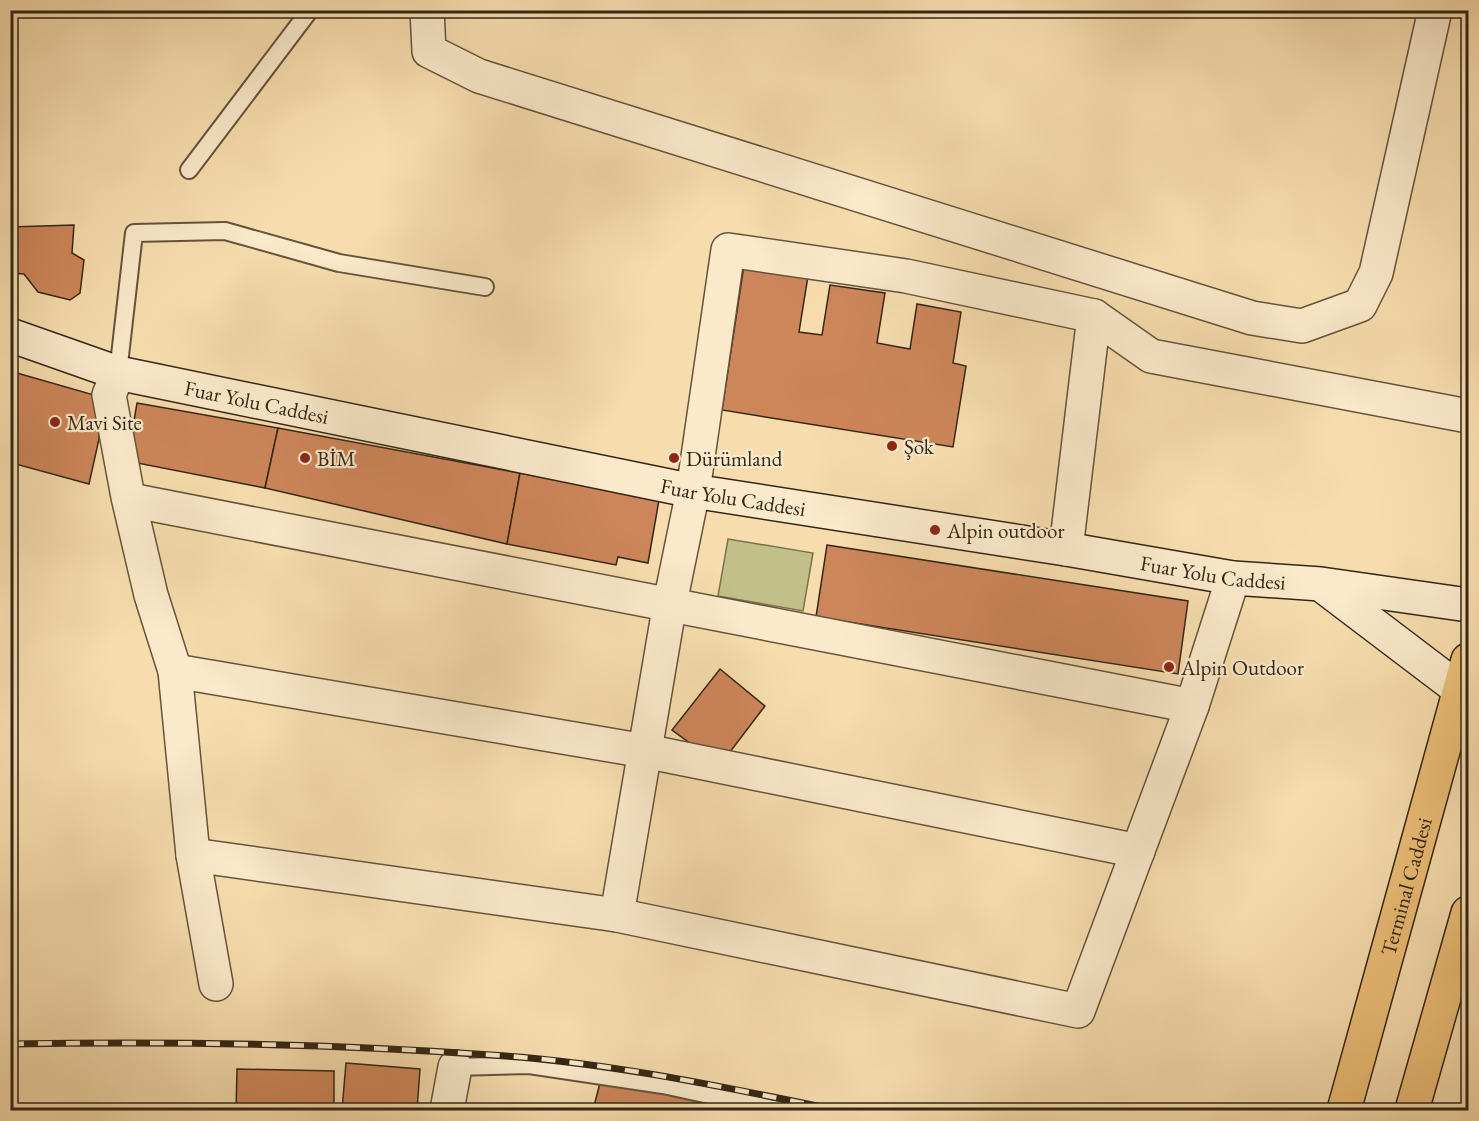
<svg xmlns="http://www.w3.org/2000/svg" width="1479" height="1121" viewBox="0 0 1479 1121" font-family="'EB Garamond',serif">
<style>
.green{fill:#c1c088;stroke:#7a734f;stroke-width:1.5}
.building{fill:#cd865a;stroke:#332616;stroke-width:1.5}
.lines{fill:none;stroke-linecap:round;stroke-linejoin:round}
.service-casing{stroke:#64543c;stroke-width:20}
.minor-casing{stroke:#64543c;stroke-width:36}
.secondary-casing{stroke:#332616;stroke-width:36}
.primary-casing{stroke:#332616;stroke-width:36}
.service{stroke:#fae9ca;stroke-width:16}
.minor{stroke:#fae9ca;stroke-width:33}
.secondary{stroke:#fae9ca;stroke-width:33}
.primary{stroke:#ecbe77;stroke-width:33}
.rail-casing{stroke:#332616;stroke-width:7}
.rail{stroke:#fae9ca;stroke-width:4.5;stroke-dasharray:14;stroke-linecap:butt}
.poi-dot{fill:#8f2418;stroke:#fae9ca;stroke-width:2}
.labels{text-anchor:middle;dominant-baseline:central;stroke-width:4.5;stroke-linejoin:round;paint-order:stroke}
.street-label{font-size:21px;fill:#332616;stroke:#fae9ca}
.poi-label{font-size:21px;fill:#332616;stroke:#fae9ca;text-anchor:start}
</style>
<rect width="100%" height="100%" fill="#f7ddae"/>
<filter id="stains"><feTurbulence type="fractalNoise" baseFrequency=".00333" numOctaves="4"/><feColorMatrix values="0 0 0 0 .2 0 0 0 0 .09 0 0 0 0 .02 0 0 0 .5 -.17"/></filter>
<radialGradient id="worn" r=".72"><stop offset=".6" stop-color="#630" stop-opacity="0"/><stop offset="1" stop-color="#630" stop-opacity=".3"/></radialGradient>
<polygon class="green" points="728,539 813,553 803,611 718,596"/>
<g class="building">
<polygon points="74,225 72,253 84,260 80,293 70,300 38,292 24,274 10,273 10,227"/>
<polygon points="744,265 808,276 799,332 822,335 830,285 885,293 877,343 910,349 917,304 961,312 953,363 966,366 953,447 722,410"/>
<polygon points="10,371 94,395 99,413 99,439 89,484 12,463 17,432 10,430"/>
<polygon points="137,403 278,428 265,488 127,461"/>
<polygon points="278,428 520,473 507,544 265,488"/>
<polygon points="520,473 659,500 648,563 618,557 616,565 507,544"/>
<polygon points="827,545 1188,601 1178,674 816,617"/>
<polygon points="720,669 765,706 720,765 672,730"/>
<polygon points="346,1063 420,1069 417,1110 342,1110"/>
<polygon points="237,1069 334,1071 334,1110 236,1110"/>
<polygon points="601,1079 727,1108 726,1110 593,1110"/>
</g>
<g class="lines">
<g class="service-casing">
<g id="service">
<polyline points="189,170 310,10"/>
<polyline points="118,373 134,233 225,231 339,263 485,287"/>
<polyline points="455,1067 529,1065 663,1085 779,1110"/>
</g>
</g>
<g class="minor-casing">
<g id="minor">
<polyline points="427,10 429,51 479,76 1252,318 1302,326 1360,305 1376,273 1435,10"/>
<polyline points="118,373 109,395 128,497 151,595 175,671 193,855 216,984"/>
<polyline points="130,500 1192,706"/>
<polyline points="1066,549 1094,316"/>
<polyline points="175,671 645,751 1138,851"/>
<polyline points="193,855 617,915 1078,1011 1192,706 1233,578"/>
<polyline points="617,915 670,603 693,491 728,250 906,276 1094,316 1151,356 1468,416"/>
<polyline points="447,1110 455,1067"/>
</g>
</g>
<g class="secondary-casing">
<g id="secondary">
<path id="s1" d="M10,335L118,373L693,491L1066,549L1233,578L1321,584L1468,605"/>
<polyline points="1323,586 1460,690"/>
</g>
</g>
<g class="primary-casing">
<g id="primary">
<path id="s2" d="M1344,1110L1468,660"/>
<polyline points="1412,1110 1468,913"/>
</g>
</g>
<use href="#service" class="service"/>
<use href="#minor" class="minor"/>
<use href="#secondary" class="secondary"/>
<use href="#primary" class="primary"/>
<g class="rail-casing">
<path id="rail" d="M10,1044C175,1041 342,1044 506,1056C617,1064 728,1088 837,1110"/>
</g>
<use href="#rail" class="rail"/>
</g>
<g class="poi-dot">
<circle cx="55" cy="422" r="6"/>
<circle cx="892" cy="446" r="6"/>
<circle cx="305" cy="458" r="6"/>
<circle cx="674" cy="458" r="6"/>
<circle cx="935" cy="530" r="6"/>
<circle cx="1169" cy="667" r="6"/>
</g>
<g class="labels">
<g class="street-label">
<text stroke="none"><textPath href="#s1" startOffset="256">Fuar Yolu Caddesi</textPath></text>
<text stroke="none"><textPath href="#s1" startOffset="742">Fuar Yolu Caddesi</textPath></text>
<text stroke="none"><textPath href="#s1" startOffset="1228">Fuar Yolu Caddesi</textPath></text>
<text stroke="none"><textPath href="#s2" startOffset="232">Terminal Caddesi</textPath></text>
</g>
<g class="poi-label">
<text x="67" y="422">Mavi Site</text>
<text x="904" y="446">Şok</text>
<text x="317" y="458">BİM</text>
<text x="686" y="458">Dürümland</text>
<text x="947" y="530">Alpin outdoor</text>
<text x="1181" y="667">Alpin Outdoor</text>
</g>
</g>
<rect width="1479" height="1121" fill="none" stroke="#f7ddae" stroke-width="36"/>
<rect x="12" y="12" width="1455" height="1097" fill="none" stroke="#332616" stroke-width="3"/>
<rect x="18" y="18" width="1443" height="1085" fill="none" stroke="#332616" stroke-width="1.5"/>
<rect width="100%" height="100%" filter="url(#stains)"/>
<rect width="100%" height="100%" fill="url(#worn)"/>
</svg>
